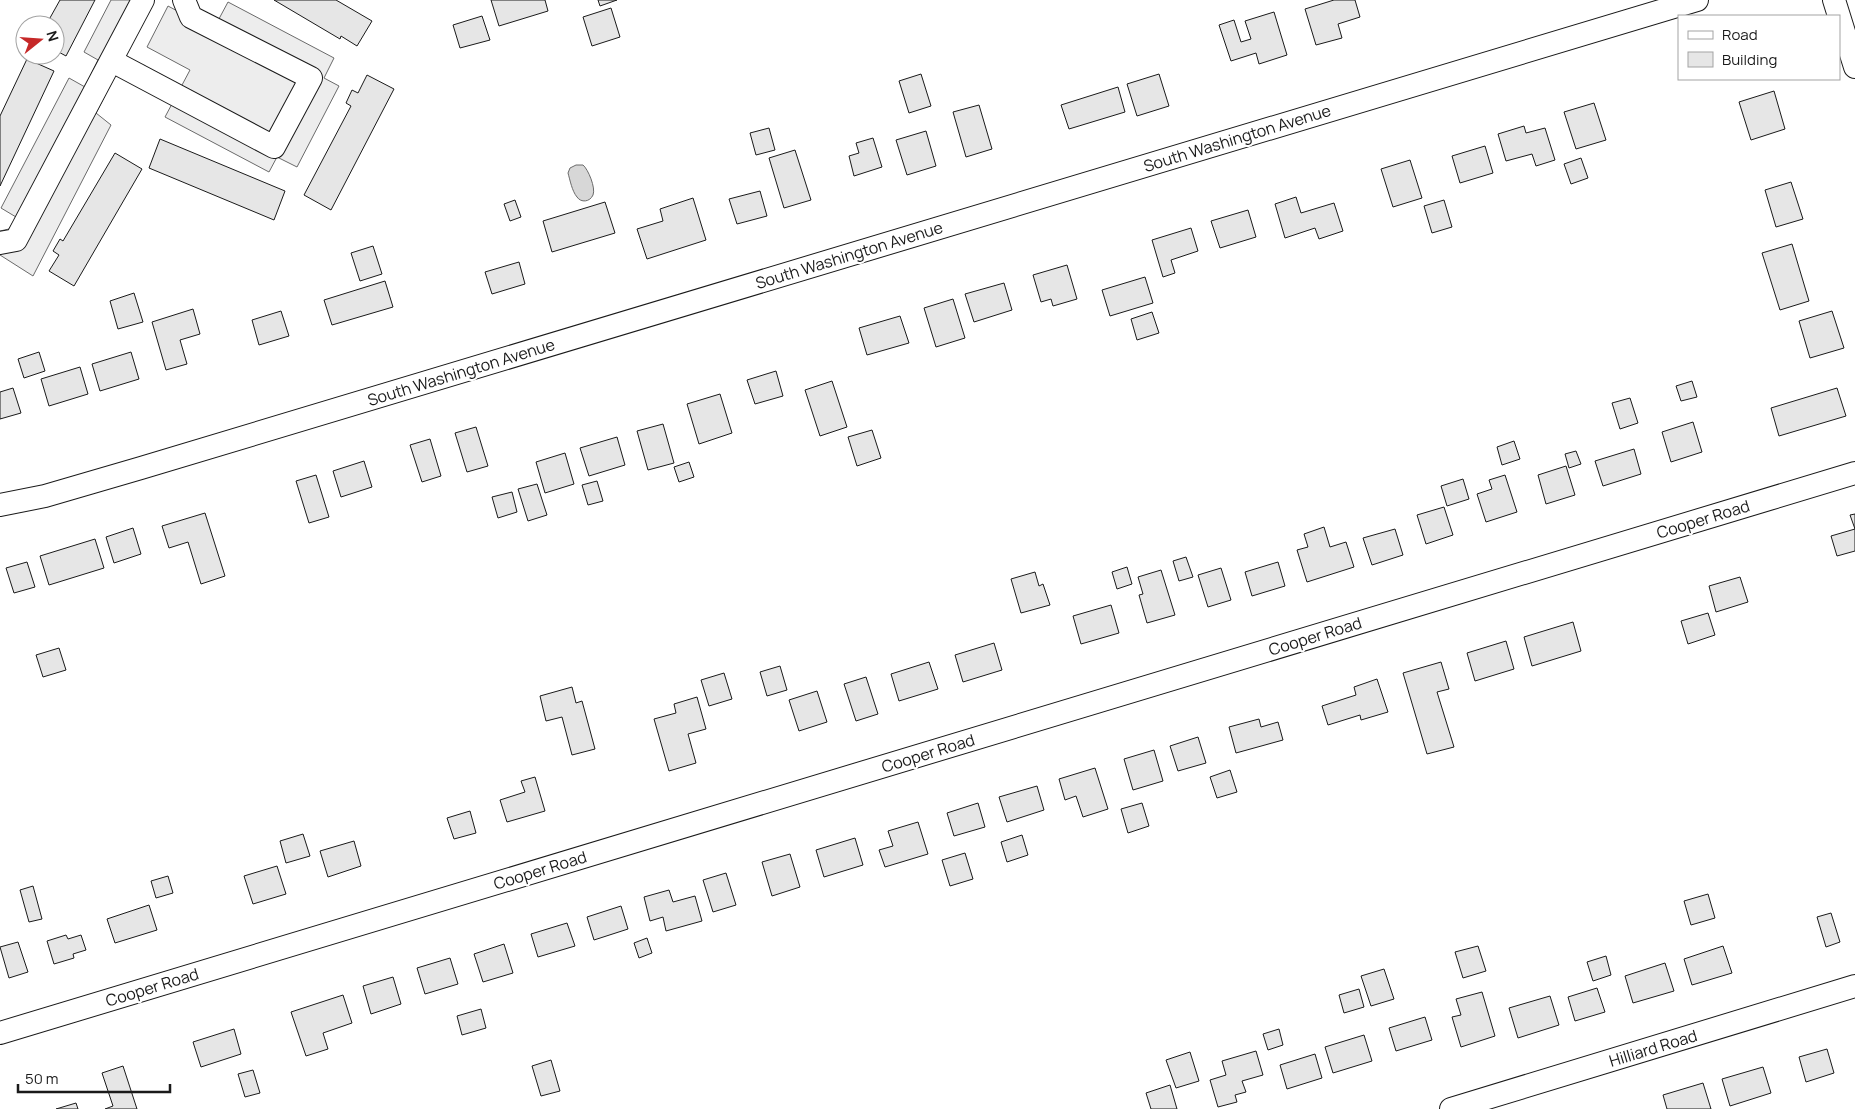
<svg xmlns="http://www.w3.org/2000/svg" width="1855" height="1109" viewBox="0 0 1855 1109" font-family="Manrope,sans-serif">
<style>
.built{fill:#ededed;stroke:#6a6a6a}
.water{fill:#d7d7d7;stroke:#6a6a6a}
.building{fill:#e6e6e6;stroke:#1a1a1a}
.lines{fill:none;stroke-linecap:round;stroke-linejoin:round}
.minor-casing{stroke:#1a1a1a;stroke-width:24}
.minor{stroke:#fff;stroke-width:22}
.labels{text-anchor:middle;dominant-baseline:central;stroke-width:4;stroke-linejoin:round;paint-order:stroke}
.street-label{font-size:16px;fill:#1a1a1a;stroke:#fff}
</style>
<rect width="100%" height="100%" fill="#fff"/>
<g class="built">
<polygon points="111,0 154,0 96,113 111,125 33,276 0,255 0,231 9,229 16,217 1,208 69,78 85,87 98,60 84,52"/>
<polygon points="228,2 334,58 324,78 339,86 297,167 277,157 269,172 165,117 190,70 147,47 168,6 213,30"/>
</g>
<path class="water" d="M576,165H583C588,169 596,188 593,195C590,202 581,203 577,197C572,191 570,180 568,173L570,168Z"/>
<g class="building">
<polygon points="60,0 95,0 66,56 55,50 55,25 46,25"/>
<polygon points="274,0 336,0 372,21 357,46 341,36 340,39"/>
<polygon points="491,0 545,0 548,11 499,26"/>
<polygon points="598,0 617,0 600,6"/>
<polygon points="1334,0 1355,0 1360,17 1338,24 1342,38 1316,45 1305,9"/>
<polygon points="611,8 620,37 592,46 583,17"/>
<polygon points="1274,12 1287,55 1259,64 1256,53 1231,61 1219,25 1234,20 1241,42 1251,39 1245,21"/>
<polygon points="482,16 490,40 460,48 453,25"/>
<polygon points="27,59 54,71 0,186 0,116"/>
<polygon points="921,74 931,106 909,113 899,81"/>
<polygon points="1159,74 1169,106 1137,116 1127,84"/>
<polygon points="367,75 394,89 331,210 304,195 351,106 346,103 352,90 358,93"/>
<polygon points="1118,87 1125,112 1069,129 1061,105"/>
<polygon points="1774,91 1785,129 1751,140 1739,102"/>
<polygon points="1594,103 1606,140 1576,149 1564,112"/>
<polygon points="979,105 992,149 966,157 953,112"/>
<polygon points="1524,126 1526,133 1545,128 1555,160 1536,166 1532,154 1506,161 1498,134"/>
<polygon points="769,128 775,150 756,155 750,133"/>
<polygon points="926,131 936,166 907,175 896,140"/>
<polygon points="873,138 882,167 854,176 849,156 859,153 856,143"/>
<polygon points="160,139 285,191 274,220 149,168"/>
<polygon points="1485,146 1493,173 1460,183 1452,156"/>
<polygon points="795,150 811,200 784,208 769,158"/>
<polygon points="115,153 142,169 74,286 49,271 59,255 53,251 60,239 63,241"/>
<polygon points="1581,158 1588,178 1571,184 1564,164"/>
<polygon points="1410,160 1422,198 1393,207 1381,169"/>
<polygon points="1791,182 1803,219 1776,227 1765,190"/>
<polygon points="760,191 767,216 737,224 729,199"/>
<polygon points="1296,197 1301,213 1334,203 1343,231 1319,239 1315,228 1285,238 1275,204"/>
<polygon points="693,198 706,240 647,259 637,229 663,221 660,209"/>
<polygon points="515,200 521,217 510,221 504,204"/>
<polygon points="1444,200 1452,227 1432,233 1424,206"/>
<polygon points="605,202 615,233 552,252 543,221"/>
<polygon points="1248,210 1256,237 1220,248 1211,221"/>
<polygon points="1191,228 1198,251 1171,260 1175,273 1163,277 1152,240"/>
<polygon points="1792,244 1809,301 1780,310 1762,253"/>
<polygon points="373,246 382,274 360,281 351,253"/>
<polygon points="519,262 525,284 492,294 485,272"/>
<polygon points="1067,265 1077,299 1053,306 1051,299 1041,302 1033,275"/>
<polygon points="1145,277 1153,303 1110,316 1102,290"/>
<polygon points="385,281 393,307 332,325 324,300"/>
<polygon points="1004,283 1012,310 974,322 965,294"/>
<polygon points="134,293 143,322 118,329 110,301"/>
<polygon points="953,299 965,338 936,347 924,308"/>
<polygon points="193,309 200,334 180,340 187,364 166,370 152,322"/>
<polygon points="281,311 289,336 259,345 252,320"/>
<polygon points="1832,311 1844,348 1810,358 1799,321"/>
<polygon points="1152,312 1159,333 1137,340 1131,319"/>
<polygon points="900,316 909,343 867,355 859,328"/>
<polygon points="39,352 45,371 24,378 18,359"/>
<polygon points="131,352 139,379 100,391 92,364"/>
<polygon points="80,367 88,394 49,406 41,379"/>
<polygon points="776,371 783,396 755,404 747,380"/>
<polygon points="832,381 847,427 820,436 805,390"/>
<polygon points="1692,381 1697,397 1681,401 1676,386"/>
<polygon points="13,388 21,413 0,419 0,392"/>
<polygon points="1837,388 1846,416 1779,436 1771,408"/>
<polygon points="720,394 732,433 699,444 687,404"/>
<polygon points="1630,398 1638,423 1620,429 1612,403"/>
<polygon points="1693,422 1702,452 1671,462 1662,432"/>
<polygon points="663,424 674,463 648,470 637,431"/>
<polygon points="476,427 488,466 467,472 455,433"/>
<polygon points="872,430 881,458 857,466 848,437"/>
<polygon points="617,437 625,465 589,476 580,448"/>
<polygon points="430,439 441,476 422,482 410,445"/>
<polygon points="1514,441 1520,459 1502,465 1497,447"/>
<polygon points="1634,449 1641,474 1603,486 1595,461"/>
<polygon points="1576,451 1581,464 1569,468 1565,454"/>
<polygon points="565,453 574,484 545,493 536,462"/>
<polygon points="364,461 372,487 341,497 333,471"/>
<polygon points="689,462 694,477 679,482 674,467"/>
<polygon points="1566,466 1575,495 1546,504 1538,475"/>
<polygon points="316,475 329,517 309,523 296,481"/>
<polygon points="1505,475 1517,512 1486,522 1477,494 1492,489 1489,480"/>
<polygon points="1463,479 1469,499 1447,506 1441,486"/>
<polygon points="597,481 603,501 588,505 582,485"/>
<polygon points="537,484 547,515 528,521 518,489"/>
<polygon points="512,492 517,512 498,518 492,497"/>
<polygon points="1444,507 1453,535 1426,544 1417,515"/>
<polygon points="205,513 225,576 201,584 188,542 169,548 162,526"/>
<polygon points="1855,514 1855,551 1837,556 1831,536 1855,529 1850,515"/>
<polygon points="1324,527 1330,547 1346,542 1354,567 1307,582 1297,550 1308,547 1304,534"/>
<polygon points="133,528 141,554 114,563 106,537"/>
<polygon points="1395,529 1403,555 1372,565 1363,538"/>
<polygon points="95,539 104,568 49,585 40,556"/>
<polygon points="1186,557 1193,577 1179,581 1173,561"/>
<polygon points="27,562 35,587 14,593 6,568"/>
<polygon points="1278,562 1285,586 1252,596 1245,572"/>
<polygon points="1127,567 1132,584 1117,589 1112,572"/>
<polygon points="1221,568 1231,600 1208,607 1198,575"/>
<polygon points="1161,570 1175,615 1147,623 1139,595 1143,594 1138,577"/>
<polygon points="1035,572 1039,586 1043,584 1050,605 1021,613 1011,579"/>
<polygon points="1740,577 1748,602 1716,612 1709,586"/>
<polygon points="1111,605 1119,633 1081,644 1073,616"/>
<polygon points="1708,613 1715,635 1688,644 1681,621"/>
<polygon points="1573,622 1581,651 1532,666 1524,637"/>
<polygon points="1506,641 1514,669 1475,681 1467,653"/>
<polygon points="994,643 1002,670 963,682 955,655"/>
<polygon points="59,648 66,670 43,677 36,655"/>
<polygon points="929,662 938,689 899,701 891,674"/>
<polygon points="1441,662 1449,689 1437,692 1454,747 1427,754 1403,673"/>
<polygon points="780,666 787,690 767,696 760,672"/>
<polygon points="724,673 732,699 709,706 701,680"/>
<polygon points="866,677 878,714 856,721 844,684"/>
<polygon points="1377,679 1388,712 1361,720 1360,715 1328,725 1322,706 1356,695 1354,687"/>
<polygon points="572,687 576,703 582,701 595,749 572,755 562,717 546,721 540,696"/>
<polygon points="817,691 827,722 799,731 789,700"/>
<polygon points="697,697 706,729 688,734 696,763 669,771 654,719 676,713 674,704"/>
<polygon points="1259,719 1261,727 1278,722 1283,740 1236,753 1229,727"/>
<polygon points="1198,737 1206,763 1178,771 1170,746"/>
<polygon points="1154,750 1163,781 1133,790 1124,759"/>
<polygon points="1095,768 1108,809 1083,817 1076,796 1065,800 1059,779"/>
<polygon points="1230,770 1237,792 1217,798 1210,777"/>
<polygon points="535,777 545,811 507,822 500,800 525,792 521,781"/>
<polygon points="1037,786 1044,810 1007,822 999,797"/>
<polygon points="978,803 985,827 954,836 947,813"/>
<polygon points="1142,803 1149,826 1128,833 1121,809"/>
<polygon points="470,811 476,833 454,839 447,818"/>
<polygon points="918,822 928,854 885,867 879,850 893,846 888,831"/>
<polygon points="303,834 310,856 286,863 280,841"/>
<polygon points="1022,835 1028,855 1007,862 1001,842"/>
<polygon points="855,838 863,865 824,877 816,850"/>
<polygon points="354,841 361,866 328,877 320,851"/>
<polygon points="965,853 973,879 950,886 942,860"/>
<polygon points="790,854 800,887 772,896 762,862"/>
<polygon points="277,866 286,894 253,904 244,876"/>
<polygon points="726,873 736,905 713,912 703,880"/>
<polygon points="168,876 173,893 156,898 151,881"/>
<polygon points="33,886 42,919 29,922 20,890"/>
<polygon points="669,890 673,902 695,896 702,921 666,931 663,917 650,921 644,897"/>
<polygon points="1708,894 1715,918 1691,925 1684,901"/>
<polygon points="149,905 157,930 115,943 107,919"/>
<polygon points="621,906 628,929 594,940 587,917"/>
<polygon points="1831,913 1840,942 1826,947 1817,917"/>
<polygon points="567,923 575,946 538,957 531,934"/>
<polygon points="66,935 68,939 81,935 86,950 73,954 74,958 54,964 47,941"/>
<polygon points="647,938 652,953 639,958 634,943"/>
<polygon points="18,942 28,972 9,978 0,947"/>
<polygon points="504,944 513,973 483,982 474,954"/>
<polygon points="1478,946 1486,971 1463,978 1455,952"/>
<polygon points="1723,946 1732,973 1692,985 1684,959"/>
<polygon points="1606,956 1611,975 1593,981 1587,962"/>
<polygon points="450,958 458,984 425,994 417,968"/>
<polygon points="1665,963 1674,991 1633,1003 1625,976"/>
<polygon points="1384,969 1394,999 1371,1006 1361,976"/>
<polygon points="393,977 401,1004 371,1014 363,986"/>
<polygon points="1597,988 1605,1012 1575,1021 1568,997"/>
<polygon points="1359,989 1364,1007 1344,1013 1339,995"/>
<polygon points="1482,992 1495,1036 1461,1047 1452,1017 1461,1015 1456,999"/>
<polygon points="343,995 352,1023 323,1033 328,1049 306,1056 291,1012"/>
<polygon points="1550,996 1559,1025 1518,1038 1509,1008"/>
<polygon points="481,1009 486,1028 462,1035 457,1016"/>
<polygon points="1425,1017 1432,1040 1396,1051 1389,1028"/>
<polygon points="234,1029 241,1054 201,1067 193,1042"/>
<polygon points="1279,1029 1283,1045 1268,1050 1263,1034"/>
<polygon points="1364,1035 1372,1061 1333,1073 1325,1047"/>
<polygon points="1827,1049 1834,1073 1806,1082 1799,1057"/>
<polygon points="1256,1051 1263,1075 1242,1081 1246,1092 1235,1095 1237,1102 1218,1107 1210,1080 1226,1075 1222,1061"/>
<polygon points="1190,1052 1199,1081 1176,1088 1166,1060"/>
<polygon points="1315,1054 1322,1078 1287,1089 1280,1065"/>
<polygon points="551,1060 560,1091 541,1096 532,1066"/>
<polygon points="123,1066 137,1109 105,1109 113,1106 102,1073"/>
<polygon points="1763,1067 1771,1093 1730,1106 1722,1079"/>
<polygon points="253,1070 260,1093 245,1097 238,1074"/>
<polygon points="1703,1083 1711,1109 1667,1109 1663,1095"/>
<polygon points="1170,1085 1177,1109 1151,1109 1146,1093"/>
<polygon points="76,1103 78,1109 56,1109"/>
</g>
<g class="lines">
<g class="minor-casing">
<g id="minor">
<polyline points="1834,0 1855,67"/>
<polyline points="112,61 274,147 311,78 191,17 184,0"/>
<polyline points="0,243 16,240 143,0"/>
<polyline points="0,505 45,496 141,468 1697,0"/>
<polyline points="0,1033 1855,473"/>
<polyline points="1451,1109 1855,986"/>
</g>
</g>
<use href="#minor" class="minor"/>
</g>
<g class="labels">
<g class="street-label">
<text transform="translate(1237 138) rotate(-17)">South Washington Avenue</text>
<text transform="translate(849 255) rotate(-17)">South Washington Avenue</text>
<text transform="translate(461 372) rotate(-17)">South Washington Avenue</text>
<text transform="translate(1703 519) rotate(-17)">Cooper Road</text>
<text transform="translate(1315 636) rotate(-17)">Cooper Road</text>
<text transform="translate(928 753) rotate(-17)">Cooper Road</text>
<text transform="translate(540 870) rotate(-17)">Cooper Road</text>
<text transform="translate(152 987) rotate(-17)">Cooper Road</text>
<text transform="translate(1653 1048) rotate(-17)">Hilliard Road</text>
</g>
</g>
<rect x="1678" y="15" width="162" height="65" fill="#ffffff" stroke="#a3a3a3"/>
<rect x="1688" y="31" width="25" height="8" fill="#ffffff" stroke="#a3a3a3"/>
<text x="1722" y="40" font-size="15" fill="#1a1a1a">Road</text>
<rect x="1688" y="52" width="25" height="15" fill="#e6e6e6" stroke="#a3a3a3"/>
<text x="1722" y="65" font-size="15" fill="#1a1a1a">Building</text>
<g transform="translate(40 40) rotate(73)"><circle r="24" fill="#ffffff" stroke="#a3a3a3"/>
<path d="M0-4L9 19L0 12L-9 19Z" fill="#c62828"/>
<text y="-8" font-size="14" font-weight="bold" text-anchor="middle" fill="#1a1a1a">N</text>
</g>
<path d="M18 1084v8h152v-8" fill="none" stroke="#1a1a1a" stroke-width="2.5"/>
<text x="25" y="1084" font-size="15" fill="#1a1a1a" stroke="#ffffff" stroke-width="4" paint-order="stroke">50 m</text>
</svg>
